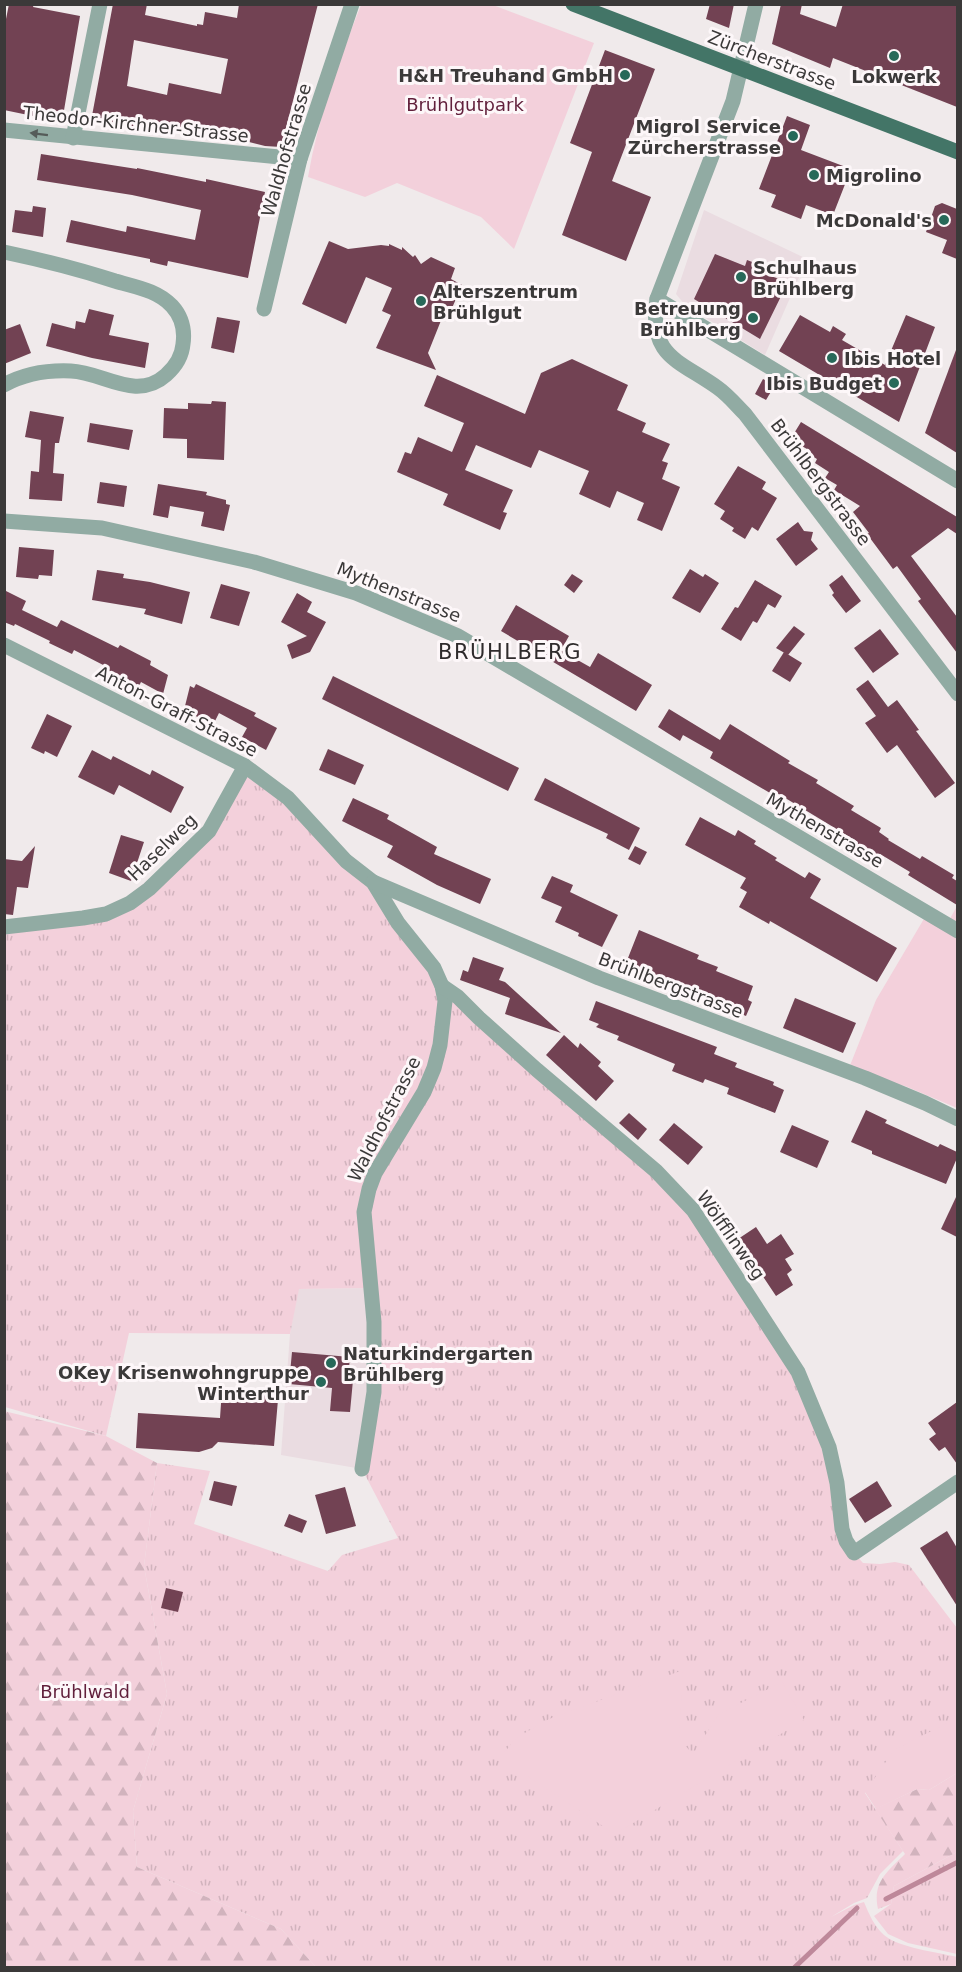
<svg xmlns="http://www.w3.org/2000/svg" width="962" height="1972" viewBox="0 0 962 1972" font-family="'DejaVu Sans',sans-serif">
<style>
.built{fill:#eadce1}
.grass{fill:url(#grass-tufts)}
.forest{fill:url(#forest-firs)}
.green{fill:#f3d0db}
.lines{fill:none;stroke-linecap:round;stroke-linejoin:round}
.stream{stroke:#be889a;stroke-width:5}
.building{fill:#724253;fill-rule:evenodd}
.minor{stroke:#91aba3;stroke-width:15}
.major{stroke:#437567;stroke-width:15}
.oneway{fill:#555b59}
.poi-dot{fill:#276959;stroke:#fdf7f9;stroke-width:2}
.labels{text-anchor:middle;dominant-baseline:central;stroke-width:6;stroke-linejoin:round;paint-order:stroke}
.street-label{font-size:18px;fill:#3b3939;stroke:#fdf7f9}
.poi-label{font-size:18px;font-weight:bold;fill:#3b3939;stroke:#fdf7f9;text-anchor:end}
.park-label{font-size:18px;fill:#611f3b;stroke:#fdf7f9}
.quarter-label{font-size:21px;letter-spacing:1.5px;fill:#2f2b2c;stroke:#fdf7f9}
</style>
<defs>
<pattern id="grass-tufts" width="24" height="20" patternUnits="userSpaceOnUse" patternTransform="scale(1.5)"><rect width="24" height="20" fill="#f3d0db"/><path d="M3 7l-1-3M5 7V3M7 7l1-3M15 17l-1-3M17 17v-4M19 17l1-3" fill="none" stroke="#d1b3bd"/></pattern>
<pattern id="forest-firs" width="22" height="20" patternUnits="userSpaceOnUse" patternTransform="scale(1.5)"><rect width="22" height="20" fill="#f3d0db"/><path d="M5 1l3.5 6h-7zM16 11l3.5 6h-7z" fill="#d1b3bd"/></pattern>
</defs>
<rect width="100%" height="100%" fill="#f0eaeb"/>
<g class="built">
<polygon points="704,210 807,259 765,355 685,305 676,294"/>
<polygon points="370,1288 374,1322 362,1469 281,1455 290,1334 298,1289"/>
</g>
<g class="grass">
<path d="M245,766L373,882L442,987L675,1190L798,1372L854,1553L863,1563L880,1564L895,1562L909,1565L957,1628V1718L865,1793L903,1851L880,1874L867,1898L854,1903L831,1917L854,1905L864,1902C869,1914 874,1926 884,1935C899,1948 937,1952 957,1957V1967H316L281,1929L137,1867L133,1811L167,1694L144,1566L157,1463L210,1471L194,1524L328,1571L342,1555L398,1538L362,1469L374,1392L370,1288L299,1289L290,1334L129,1333L106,1436L5,1407L4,927L106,914L209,831Z"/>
<polygon points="957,1852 957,1954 908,1943 888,1934 874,1916 891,1904 894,1886"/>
</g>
<g class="forest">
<polygon points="4,1411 106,1436 157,1463 144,1566 167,1694 133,1811 137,1867 281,1929 316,1967 5,1967"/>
<path d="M957,1773V1852L894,1886L891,1904L878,1909C872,1882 888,1871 905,1854L875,1809L917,1789L929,1790Z"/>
</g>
<g class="green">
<path d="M361,5H493L594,43L514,249L481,217L397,183L365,197L308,177C318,118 339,61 361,5Z"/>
<polygon points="957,906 957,1108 905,1086 847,1073 876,1000 928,912 947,924"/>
<polygon points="683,1670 679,1739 693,1754 719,1714 782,1682 804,1720 615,1834 527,1776 504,1753 516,1738 549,1719"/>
<polygon points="957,1718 957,1773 929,1790 917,1789 876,1809 865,1792 894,1750"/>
</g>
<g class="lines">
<g class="stream">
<polyline points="886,1899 958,1862"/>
<polyline points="794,1968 857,1908"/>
</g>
</g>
<g class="building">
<polygon points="9,4 34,4 33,7 80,16 62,122 4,110 4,29"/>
<path d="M113,4H147L145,15L197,26V24L203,25L205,12L237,18L239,4H318L281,147L265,146L197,129L196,134L134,121L133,128L91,121ZM134,40L228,59L221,94L169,83L167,95L127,86Z"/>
<polygon points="710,4 734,4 729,28 706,19"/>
<polygon points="781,4 802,4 800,14 836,27 843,4 957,4 957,107 833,58 830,68 772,44"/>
<polygon points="605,50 655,69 612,181 651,197 626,261 562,235 592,152 570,143"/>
<polygon points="787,116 810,125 801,150 851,169 833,215 806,205 801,219 771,207 776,195 759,189"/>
<polygon points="41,154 137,169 137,168 206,182 206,179 265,192 248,278 168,261 167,266 150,262 150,259 66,242 71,220 126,232 127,226 195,240 201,210 132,195 37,180"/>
<polygon points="942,203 957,209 957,259 942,253 947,240 926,232 935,206"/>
<polygon points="33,206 46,208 43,237 12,232 15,210 32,212"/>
<polygon points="329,241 348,249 381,245 389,246 389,244 402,250 402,247 413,257 415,255 421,264 431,257 455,268 451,279 462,285 449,315 444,313 428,353 436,370 376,348 391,315 382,311 392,288 366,277 346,324 302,304"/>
<polygon points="715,254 745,266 747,260 765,267 762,273 788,282 760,339 694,299"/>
<polygon points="89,309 114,315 109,335 149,343 145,368 92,358 46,346 52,323 75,329 76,321 85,323"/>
<polygon points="800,315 830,332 833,326 846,334 842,340 885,365 906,315 935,327 899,422 779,351"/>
<polygon points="217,317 240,321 234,353 211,348"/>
<polygon points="20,324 31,353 4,364 4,330"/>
<polygon points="956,350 957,350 957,453 925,433"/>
<polygon points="572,359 628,385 617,410 646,423 642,432 670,444 662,461 668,463 662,479 680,487 662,531 637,520 644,503 617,491 610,508 579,494 589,471 539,450 531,468 476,445 465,470 513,490 503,512 507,513 500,530 443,505 448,494 397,472 405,452 411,454 418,437 452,452 464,423 424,406 437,375 525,414 541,373"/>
<polygon points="763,379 775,385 766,400 755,394"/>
<polygon points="212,401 226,402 224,460 187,458 187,439 163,438 164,408 188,409 188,403 211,404"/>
<polygon points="30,411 64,417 59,443 55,443 53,473 64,474 62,501 29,499 31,471 39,472 41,440 25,437"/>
<polygon points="801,422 957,517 957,534 948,528 911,556 957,617 957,653 918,601 921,599 897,566 893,569 867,534 869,533 853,512 860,506 834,490 837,485 825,478 829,472 815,463 817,459 805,452 807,449 800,445 802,441 793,435"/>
<polygon points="90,423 133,430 129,450 87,442"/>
<polygon points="738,466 766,482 762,489 777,498 758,531 752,527 745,539 732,531 734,528 720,519 725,511 714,504"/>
<polygon points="100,482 127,486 124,507 97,503"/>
<polygon points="158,484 207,492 206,495 226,500 226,504 230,505 224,531 201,526 204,512 170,506 168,518 153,515"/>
<polygon points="798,522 804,531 813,532 811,540 818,549 796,566 776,539"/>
<polygon points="19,547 54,550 52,576 39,575 38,579 16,577"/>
<polygon points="690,569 703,577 705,574 719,583 700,613 672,598"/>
<polygon points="97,570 124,574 123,578 150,582 190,592 182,624 144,614 146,609 92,600"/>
<polygon points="572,574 583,581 574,593 564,585"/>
<polygon points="842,575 861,601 846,613 832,595 834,593 829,585"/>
<polygon points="755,580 782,596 775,608 768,604 757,623 753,621 741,641 721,629 735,607 738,608"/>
<polygon points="221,584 250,592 239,626 210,618"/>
<polygon points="4,590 26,601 22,610 57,627 61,620 118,648 120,645 151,661 150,665 168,675 163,694 141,682 139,686 107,670 109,668 74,650 72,654 49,643 50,641 15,624 14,626 4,622"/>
<polygon points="297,593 312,602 307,612 326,622 310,652 292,659 287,645 307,636 281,622"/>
<polygon points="516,605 569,636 561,650 574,658 590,667 598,653 652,685 636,711 501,631"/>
<polygon points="794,626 805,634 788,655 776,648"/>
<polygon points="880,629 899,654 873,673 854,648"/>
<polygon points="784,652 802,663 790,682 772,671"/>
<polygon points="333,676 519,768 508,791 322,699"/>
<polygon points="868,680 888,707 897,700 919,730 916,731 955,783 935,798 897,745 887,753 865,723 876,716 856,689"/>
<polygon points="196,684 256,713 254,716 277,728 266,750 242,737 247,728 219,713 213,725 184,710 190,686 194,688"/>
<polygon points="669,709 720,740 730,724 790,761 788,763 818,780 816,783 854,806 851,810 881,828 879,832 889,839 888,840 920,859 922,856 954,875 952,878 957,881 957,905 908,875 910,872 880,854 878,858 857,845 858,842 772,790 770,793 710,758 713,752 683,735 680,741 658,727"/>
<polygon points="47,714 72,726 57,757 45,751 44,754 31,748"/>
<polygon points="328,749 364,765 355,785 319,770"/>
<polygon points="92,750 111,760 113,756 150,775 152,770 184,787 171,813 119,785 114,795 78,777"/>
<polygon points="545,778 640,828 629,850 606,838 608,834 534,800"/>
<polygon points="353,798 389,815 387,819 437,847 434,854 491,879 480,904 437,885 387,857 393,846 342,821"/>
<polygon points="700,817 735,836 738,830 756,841 754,844 777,858 775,860 805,878 809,872 821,879 810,898 897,948 877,982 770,921 769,924 739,907 747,892 740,888 746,878 685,845"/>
<polygon points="121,835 144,842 131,881 109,873"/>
<polygon points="35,846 28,888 17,887 13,915 4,914 4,859 22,861"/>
<polygon points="635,846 647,852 640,865 628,859"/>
<polygon points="552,876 573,885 570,892 618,915 602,947 578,936 579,933 555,922 562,907 541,898"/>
<polygon points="639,930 699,955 697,959 718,967 716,971 753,986 748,1000 752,1002 746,1016 722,1006 723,1003 626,963"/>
<polygon points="473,957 504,968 499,980 505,982 561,1033 505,1014 510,998 460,980 463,970 468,972"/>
<polygon points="795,998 856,1023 843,1053 783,1028"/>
<polygon points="596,1001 717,1047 714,1054 737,1063 735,1067 774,1082 773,1085 784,1090 775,1113 727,1094 729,1088 705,1079 703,1083 672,1071 675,1064 617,1040 619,1036 596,1027 599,1024 589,1020"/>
<polygon points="564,1035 578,1048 580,1043 601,1062 598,1066 614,1081 596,1101 546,1055"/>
<polygon points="866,1110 887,1120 885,1123 938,1147 940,1144 957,1152 957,1158 946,1184 872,1154 872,1151 851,1142"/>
<polygon points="629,1113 647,1129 638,1140 619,1123"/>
<polygon points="674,1123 703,1147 688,1165 659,1140"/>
<polygon points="792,1125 829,1141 817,1168 780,1152"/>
<polygon points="957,1195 957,1237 941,1229"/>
<polygon points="756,1227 767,1244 781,1234 794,1254 785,1259 792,1270 787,1274 793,1285 776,1296 748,1254 745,1257 735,1241"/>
<polygon points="292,1352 350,1357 348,1379 353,1380 350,1412 330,1411 332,1388 289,1384"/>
<polygon points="264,1387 279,1388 274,1446 218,1442 212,1448 199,1452 136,1448 138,1413 220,1418 222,1389 263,1393"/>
<polygon points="957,1402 957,1464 945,1447 939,1451 929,1439 936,1434 928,1423"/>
<polygon points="214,1481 237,1486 232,1506 209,1500"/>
<polygon points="877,1481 892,1506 865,1523 849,1499"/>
<polygon points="345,1487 356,1526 326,1534 315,1495"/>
<polygon points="289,1514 307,1521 302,1533 284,1526"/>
<polygon points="947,1531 957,1548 957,1606 920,1548"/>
<polygon points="166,1588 183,1592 178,1612 161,1608"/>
</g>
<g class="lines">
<g class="minor">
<path d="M756,4L733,101L657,299C648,357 679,360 718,388C728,395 736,405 745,414L958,694"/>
<polyline points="4,130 300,159"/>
<polyline points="73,138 100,4"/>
<path d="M4,252C42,260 78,269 115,281C135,287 157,290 172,306C182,317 185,330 183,344C182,356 175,367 166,375C136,402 103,372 71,371C48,370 24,374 4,385"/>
<polyline points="657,299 958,481"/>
<polyline points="264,309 300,159 352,4"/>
<polyline points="4,521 102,528 254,562 356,593 458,636 958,931"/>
<polyline points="4,645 245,766 288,798 346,861 373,882 398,923 434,968 442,986 445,1001 440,1045 434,1068 424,1092 375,1173 369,1189 364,1212 374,1322 374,1392 362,1469"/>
<polyline points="373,882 599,978 865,1078 925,1103 958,1119"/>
<polyline points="4,927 83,918 106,914 130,903 149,889 209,831 245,766"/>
<polyline points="442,986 458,997 479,1018 537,1070 656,1171 693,1210 798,1372 829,1447 837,1483 842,1529 846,1541 854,1553 958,1482"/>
</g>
<polyline class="major" points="573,4 958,152"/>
</g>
<defs><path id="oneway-solid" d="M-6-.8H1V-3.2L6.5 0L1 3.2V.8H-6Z" transform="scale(1.5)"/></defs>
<use class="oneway" href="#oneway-solid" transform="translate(39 134) rotate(-173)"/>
<g class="poi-dot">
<circle cx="894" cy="56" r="6"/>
<circle cx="625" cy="75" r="6"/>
<circle cx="793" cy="136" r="6"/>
<circle cx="814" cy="175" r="6"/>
<circle cx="944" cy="220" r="6"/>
<circle cx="741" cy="277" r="6"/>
<circle cx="421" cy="301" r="6"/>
<circle cx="753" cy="318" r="6"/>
<circle cx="832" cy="358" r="6"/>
<circle cx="894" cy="383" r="6"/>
<circle cx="331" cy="1363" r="6"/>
<circle cx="321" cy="1382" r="6"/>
</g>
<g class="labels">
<g class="street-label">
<text transform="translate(772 60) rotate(21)">Zürcherstrasse</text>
<text transform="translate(136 124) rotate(6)">Theodor-Kirchner-Strasse</text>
<text transform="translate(286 150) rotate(-74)">Waldhofstrasse</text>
<text transform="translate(821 482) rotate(53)">Brühlbergstrasse</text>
<text transform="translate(399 592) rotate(22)">Mythenstrasse</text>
<text transform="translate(177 711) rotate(27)">Anton-Graff-Strasse</text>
<text transform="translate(825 830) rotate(30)">Mythenstrasse</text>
<text transform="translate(162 847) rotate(-44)">Haselweg</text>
<text transform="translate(671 985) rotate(21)">Brühlbergstrasse</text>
<text transform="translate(384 1119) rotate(-63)">Waldhofstrasse</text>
<text transform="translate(731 1235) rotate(55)">Wölfflinweg</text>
</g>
<g class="poi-label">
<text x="613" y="75">H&amp;H Treuhand GmbH</text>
<text x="894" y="76" text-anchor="middle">Lokwerk</text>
<text x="781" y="126">Migrol Service<tspan x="781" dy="21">Zürcherstrasse</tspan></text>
<text x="826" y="175" text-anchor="start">Migrolino</text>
<text x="932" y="220">McDonald's</text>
<text x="753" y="267" text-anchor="start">Schulhaus<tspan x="753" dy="21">Brühlberg</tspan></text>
<text x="433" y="291" text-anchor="start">Alterszentrum<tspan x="433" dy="21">Brühlgut</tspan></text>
<text x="741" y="308">Betreuung<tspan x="741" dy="21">Brühlberg</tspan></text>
<text x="844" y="358" text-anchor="start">Ibis Hotel</text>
<text x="882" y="383">Ibis Budget</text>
<text x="343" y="1353" text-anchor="start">Naturkindergarten<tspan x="343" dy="21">Brühlberg</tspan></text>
<text x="309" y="1372">OKey Krisenwohngruppe<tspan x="309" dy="21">Winterthur</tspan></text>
</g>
<g class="park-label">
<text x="465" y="104">Brühlgutpark</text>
<text x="85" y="1691">Brühlwald</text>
</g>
<g class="quarter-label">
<text x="510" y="652">BRÜHLBERG</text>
</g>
</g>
<rect width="962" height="1972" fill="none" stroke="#3b3939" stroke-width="12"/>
</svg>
